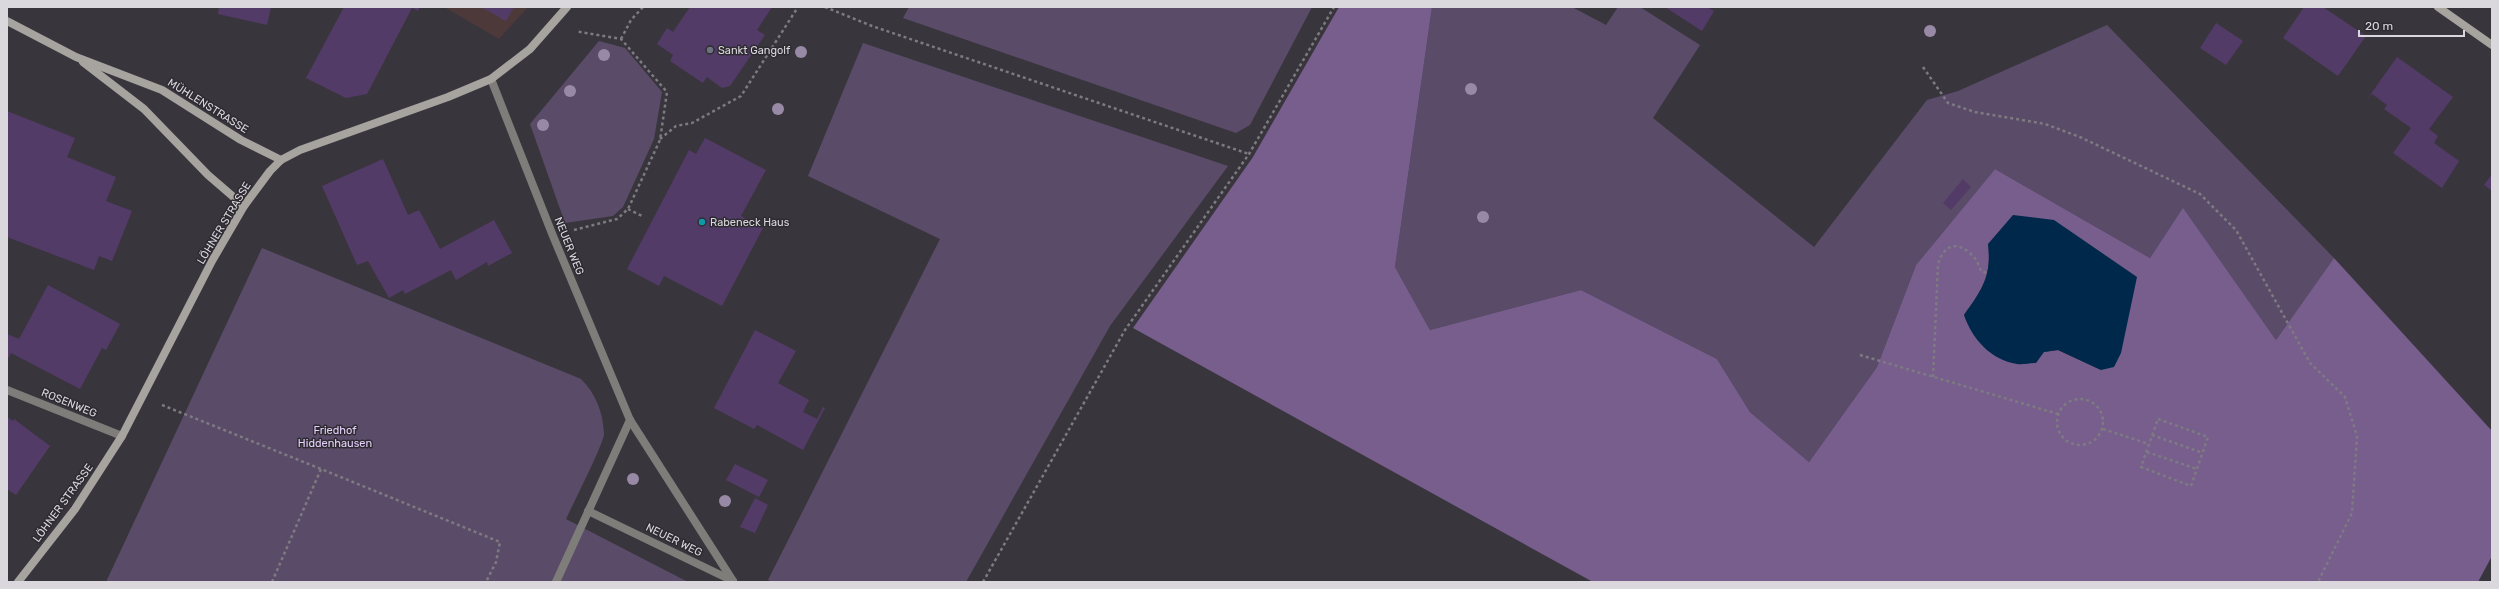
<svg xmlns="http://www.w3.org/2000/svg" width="2499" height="589" viewBox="0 0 2499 589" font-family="Rubik,sans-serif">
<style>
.commercial{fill:#4e393a}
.green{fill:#5a4c68}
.forest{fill:#775e8d;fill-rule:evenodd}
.water{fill:#00284b}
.building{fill:#533b67}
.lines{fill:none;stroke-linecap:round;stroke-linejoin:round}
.path{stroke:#7e7a81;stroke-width:2.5;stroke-dasharray:3 3;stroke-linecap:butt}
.street{stroke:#7f7d79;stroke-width:8}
.secondary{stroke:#a7a39e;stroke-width:8}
.tree{fill:#988aa6}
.worship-dot{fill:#6b7280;stroke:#2f2b32;stroke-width:1.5}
.culture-dot{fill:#0f9aa8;stroke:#2f2b32;stroke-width:1.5}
.labels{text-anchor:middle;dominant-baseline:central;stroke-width:3;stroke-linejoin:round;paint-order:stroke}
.poi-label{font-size:11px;fill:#dad8dd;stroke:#2f2b32;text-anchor:start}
.street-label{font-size:11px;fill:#dad8dd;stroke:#2f2b32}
.park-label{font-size:11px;fill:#e6d0fc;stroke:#2f2b32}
</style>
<rect width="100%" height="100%" fill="#39353d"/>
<polygon class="commercial" points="444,7 528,7 499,39"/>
<g class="green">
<polygon points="909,7 1312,7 1250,125 1236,133 903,18"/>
<polygon points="1432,7 1572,7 1606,25 1618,7 1640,7 1700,45 1653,118 1814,247 1927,100 1958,91 2107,25 2334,258 2276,340 2183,209 2150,258 1995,169 1916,265 1877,367 1809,462 1750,412 1717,359 1581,290 1430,330 1395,267"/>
<polygon points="599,41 625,48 662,92 654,139 623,207 613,216 565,223 530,124"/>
<polygon points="863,43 1228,166 1110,326 966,582 773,582 768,580 940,239 808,176"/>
<path d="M262,248L581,379C596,394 603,412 604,434C604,443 572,506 566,519L688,582H106Z"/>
</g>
<path class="forest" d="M1339,7H1432L1395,267L1430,330L1581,290L1717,359L1750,412L1809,462L1877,367L1916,265L1995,169L2150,258L2183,208L2276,340L2334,258L2492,431V556L2478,582H1593L1133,328L1253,157ZM1988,244L2101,370L2058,350L2044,352L1964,315C1982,290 1992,276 1988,244Z"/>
<path class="water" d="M2013,215L2054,220L2137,277L2121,353L2114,367L2101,370L2058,350L2044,352L2036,363C2030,363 2023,365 2017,364C1991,360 1972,339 1964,315C1982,290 1992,276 1988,244Z"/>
<g class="building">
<polygon points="219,7 271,7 267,25 218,14"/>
<polygon points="344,7 420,7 418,11 412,8 367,94 346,98 306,78"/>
<polygon points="481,7 514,7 506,21"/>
<polygon points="690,7 772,7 757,30 765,35 730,86 722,88 707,77 703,83 670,61 673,55 657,44 667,28 673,32"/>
<polygon points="1665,7 1707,7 1714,11 1702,31"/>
<polygon points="2304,7 2323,7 2366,36 2338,76 2283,38"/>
<polygon points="2216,23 2243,41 2226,65 2200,48"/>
<polygon points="2397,57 2453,97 2429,129 2438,136 2434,143 2459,161 2442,188 2393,153 2411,128 2384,109 2387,105 2372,94 2368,98"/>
<polygon points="7,111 75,138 67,157 116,177 106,201 132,211 112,261 99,256 94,270 7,237"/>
<polygon points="705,138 766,170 741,216 763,228 722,306 664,276 659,286 627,269 688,152 689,150 696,154"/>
<polygon points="383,159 408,215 419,210 440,249 494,220 512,253 488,266 487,262 456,280 451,270 405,294 403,290 389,298 368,261 357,265 322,186"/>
<polygon points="2492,174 2492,191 2484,185"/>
<polygon points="1963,179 1971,187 1951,210 1943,203"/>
<polygon points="48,285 120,324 106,350 102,348 80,389 11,353 7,361 7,334 19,339"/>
<polygon points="755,330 796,351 778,383 809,400 803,412 817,419 823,407 825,408 803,450 757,425 754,429 714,408"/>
<polygon points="7,417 13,421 14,419 50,446 16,495 7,489"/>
<polygon points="735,464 768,480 759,497 726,480"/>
<polygon points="755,498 768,505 755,533 740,527"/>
</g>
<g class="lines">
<g class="path">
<polyline points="825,7 872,26 1249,154"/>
<polyline points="621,39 631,20 643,7"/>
<polyline points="1923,67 1948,103 1975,112 2045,124 2080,137 2200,194 2236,230 2310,363 2345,397 2357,436 2352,513 2318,582"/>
<polyline points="660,139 676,126 692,123 741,96 798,7"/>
<polyline points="628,209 644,217"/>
<polyline points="574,230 617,219 628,209 660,140 667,92 621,39 580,32 577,30"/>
<polyline points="1860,355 2058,414"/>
<path d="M1933,377L1938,264C1944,245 1956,240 1972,255C1976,258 1979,266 1981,271L1987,273"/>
<circle cx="2080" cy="422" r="23"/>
<polyline points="162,405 321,469"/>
<polygon points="2158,419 2208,437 2191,486 2141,467"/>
<polyline points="2103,429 2149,444"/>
<polyline points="2152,435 2203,453"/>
<polyline points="2147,452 2197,469"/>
<polyline points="272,582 321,469 500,542 496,562 486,582"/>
<polyline points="983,582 1125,330 1249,154 1334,7"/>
</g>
<g class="street">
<polyline points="491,79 553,236 630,420 733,581"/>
<polyline points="7,390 122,436"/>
<polyline points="588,511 733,581"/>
<polyline points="556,582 630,420"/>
</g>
<g class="secondary">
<polyline points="2438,7 2492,45"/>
<polyline points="7,21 76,57 162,90 241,140 281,160"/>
<polyline points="83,62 144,109 208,175 244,206"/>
<polyline points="18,582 75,509 122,436 212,261 244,206 270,171 281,160 300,150 448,97 491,79 530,49 567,7"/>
</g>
</g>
<g class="tree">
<circle cx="1930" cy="31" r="6"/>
<circle cx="801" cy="52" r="6"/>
<circle cx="604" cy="55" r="6"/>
<circle cx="1471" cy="89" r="6"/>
<circle cx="570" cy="91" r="6"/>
<circle cx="778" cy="109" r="6"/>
<circle cx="543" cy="125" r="6"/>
<circle cx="1483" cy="217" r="6"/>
<circle cx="633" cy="479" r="6"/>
<circle cx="725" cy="501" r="6"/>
</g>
<circle class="worship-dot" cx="710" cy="50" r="4"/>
<circle class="culture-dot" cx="702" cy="222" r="4"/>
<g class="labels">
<g class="poi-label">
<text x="718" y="50">Sankt Gangolf</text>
<text x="710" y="222">Rabeneck Haus</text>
</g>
<g class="street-label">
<text transform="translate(208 106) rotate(32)">MÜHLENSTRASSE</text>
<text transform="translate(224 223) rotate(-59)">LÖHNER STRASSE</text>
<text transform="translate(569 246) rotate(68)">NEUER WEG</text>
<text transform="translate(69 403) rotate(22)">ROSENWEG</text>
<text transform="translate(63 503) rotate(-54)">LÖHNER STRASSE</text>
<text transform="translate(674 540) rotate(26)">NEUER WEG</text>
</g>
<g class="park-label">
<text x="335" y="430">Friedhof<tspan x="335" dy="13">Hiddenhausen</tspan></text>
</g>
</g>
<rect width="2499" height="589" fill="none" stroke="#dad8dd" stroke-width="16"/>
<path d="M2359 30v6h105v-6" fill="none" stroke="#dad8dd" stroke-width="2"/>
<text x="2365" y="30" font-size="12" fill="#dad8dd" stroke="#2f2b32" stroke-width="3" paint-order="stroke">20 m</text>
</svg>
